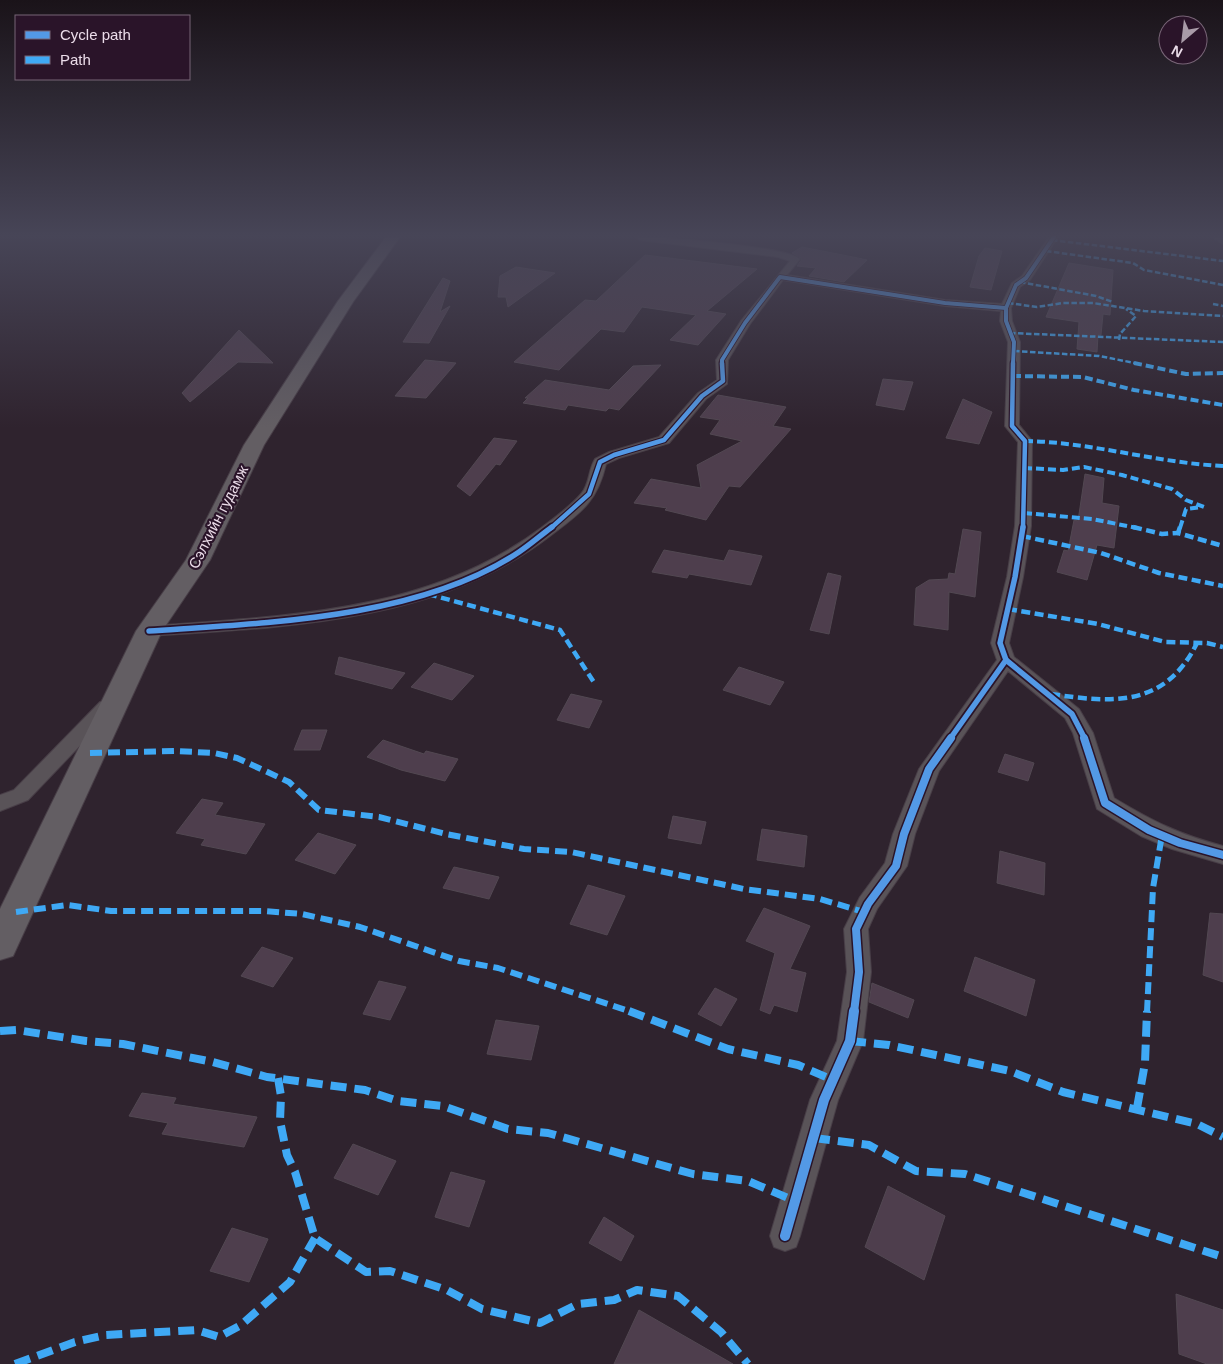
<svg xmlns="http://www.w3.org/2000/svg" width="1223" height="1364" viewBox="0 0 1223 1364" font-family="Arial,sans-serif">
<style>
.building{fill:#4e3e4d;stroke:#524852}
.lines{fill:none;stroke-linecap:round;stroke-linejoin:round}
.street-casing{stroke:#483e47;stroke-width:2}
.secondary-casing{stroke:#483e47;stroke-width:2}
.street{fill:#595358;fill-rule:evenodd}
.secondary{fill:#635e63;fill-rule:evenodd}
.quiet-far4{stroke:#3fa9f5;stroke-width:2.5;stroke-dasharray:5.5 2.5;stroke-linecap:butt}
.quiet-far3{stroke:#3fa9f5;stroke-width:4;stroke-dasharray:8 4;stroke-linecap:butt}
.quiet-far2{stroke:#3fa9f5;stroke-width:4.5;stroke-dasharray:9 4.5;stroke-linecap:butt}
.quiet-far1{stroke:#3fa9f5;stroke-width:6;stroke-dasharray:12 6;stroke-linecap:butt}
.quiet{stroke:#3fa9f5;stroke-width:8;stroke-dasharray:16 8;stroke-linecap:butt}
.cycleway-far4-casing{stroke:#2a1429;stroke-width:5.5}
.cycleway-far3-casing{stroke:#2a1429;stroke-width:7}
.cycleway-far2-casing{stroke:#2a1429;stroke-width:9}
.cycleway-far1-casing{stroke:#2a1429;stroke-width:11}
.cycleway-casing{stroke:#2a1429;stroke-width:13}
.cycleway-far4{stroke:#5399e6;stroke-width:4}
.cycleway-far3{stroke:#5399e6;stroke-width:4.5}
.cycleway-far2{stroke:#5399e6;stroke-width:5.5}
.cycleway-far1{stroke:#5399e6;stroke-width:8}
.cycleway{stroke:#5399e6;stroke-width:10}
.labels{text-anchor:middle;dominant-baseline:central;stroke-width:4.5;stroke-linejoin:round;paint-order:stroke}
.street-label{font-size:15px;fill:#ebdce9;stroke:#2a1429}
</style>
<rect width="100%" height="100%" fill="#2f232e"/>
<g class="building">
<polygon points="802,247 853,257 867,260 844,282 809,276 816,268 797,266 802,259 792,253"/>
<polygon points="985,248 1002,251 991,290 970,287 979,256"/>
<polygon points="645,255 757,269 707,311 726,314 698,345 670,340 696,315 642,307 624,332 601,329 559,370 514,362 585,300 596,301"/>
<polygon points="1069,263 1113,270 1110,315 1103,314 1101,335 1098,335 1097,352 1077,349 1079,322 1046,317"/>
<polygon points="516,267 555,273 508,307 506,297 498,297 500,276"/>
<polygon points="443,278 450,281 440,312 450,306 429,343 403,342"/>
<polygon points="239,330 273,363 238,362 190,402 182,393"/>
<polygon points="425,360 456,363 426,398 395,396"/>
<polygon points="661,365 619,410 609,408 606,411 568,405 565,410 523,403 528,398 525,398 545,380 609,390 633,366"/>
<polygon points="883,379 913,382 904,410 876,405"/>
<polygon points="718,395 786,407 773,426 791,429 740,487 729,486 706,520 665,510 667,508 634,503 651,479 701,488 697,465 742,441 710,434 720,420 700,417"/>
<polygon points="963,399 992,412 979,444 946,438"/>
<polygon points="494,438 517,441 500,465 496,464 470,496 457,486"/>
<polygon points="1085,474 1104,478 1102,503 1119,506 1114,548 1097,545 1087,580 1057,572 1064,550 1068,551 1074,520 1078,521"/>
<polygon points="963,529 981,532 975,597 949,592 948,630 914,625 916,588 929,580 948,579 949,573 955,574"/>
<polygon points="664,550 724,561 729,550 762,556 751,585 689,574 687,578 652,572"/>
<polygon points="828,573 841,576 829,634 810,630"/>
<polygon points="339,657 405,673 392,689 335,674"/>
<polygon points="434,663 474,676 452,700 411,687"/>
<polygon points="739,667 784,682 770,705 723,690"/>
<polygon points="571,694 602,701 589,728 557,720"/>
<polygon points="302,730 327,730 320,750 294,750"/>
<polygon points="383,740 424,754 426,751 458,759 445,781 401,770 367,757"/>
<polygon points="1005,754 1034,763 1028,781 998,772"/>
<polygon points="202,799 223,803 215,815 265,824 246,854 201,845 205,839 176,833"/>
<polygon points="673,816 706,822 701,844 668,838"/>
<polygon points="762,829 807,836 804,867 757,860"/>
<polygon points="318,833 356,845 335,874 295,860"/>
<polygon points="1000,851 1045,863 1044,895 997,883"/>
<polygon points="454,867 499,877 489,899 443,888"/>
<polygon points="588,885 625,896 607,935 570,924"/>
<polygon points="764,908 810,926 790,969 806,973 797,1012 774,1005 770,1014 760,1010 775,953 746,941"/>
<polygon points="1210,913 1223,914 1223,982 1203,975"/>
<polygon points="262,947 293,958 273,987 241,976"/>
<polygon points="975,957 1035,980 1026,1016 964,991"/>
<polygon points="379,981 406,987 390,1020 363,1014"/>
<polygon points="872,983 914,1000 908,1018 869,1002"/>
<polygon points="715,988 737,999 721,1026 698,1014"/>
<polygon points="496,1020 539,1026 531,1060 487,1054"/>
<polygon points="142,1093 176,1098 173,1104 257,1117 244,1147 162,1134 168,1123 129,1116"/>
<polygon points="353,1144 396,1161 378,1195 334,1178"/>
<polygon points="451,1172 485,1181 469,1227 435,1217"/>
<polygon points="888,1186 945,1216 924,1280 865,1247"/>
<polygon points="604,1217 634,1236 621,1261 589,1243"/>
<polygon points="232,1228 268,1239 249,1282 210,1271"/>
<polygon points="1176,1294 1223,1310 1223,1364 1207,1364 1179,1354"/>
<polygon points="639,1310 733,1364 614,1364"/>
</g>
<g class="lines">
<g class="street-casing">
<g id="street">
<path d="M636,237C661,237 785,246 800,259L787,275L945,300L1002,304L1012,283L1022,276L1049,237H1058L1030,280L1020,287L1011,308L1012,321L1020,342L1019,425L1032,441L1031,526L1023,577L1009,643L1014,657L1079,709L1093,733L1114,798C1154,822 1178,834 1223,846V864L1172,849L1141,836L1097,809L1073,733L1065,718L1008,671L939,771L915,834L907,866L877,909L868,929L871,972L863,1041L838,1100L800,1236L796,1247L785,1251L774,1247L770,1236L810,1100L837,1041L847,972L844,929L860,897L885,863L893,834L919,769L997,660L991,643L1007,577L1015,526L1018,442L1005,426L1008,342L1000,321L1001,311L945,306L783,280L750,324L728,360L727,384L706,399L669,443L619,458L606,464C597,503 580,513 550,536C437,623 286,627 149,636L143,635L140,631L143,627L149,626C285,616 428,613 541,528C554,518 570,507 581,494C590,484 588,470 595,459L609,452L659,437L698,393L717,380L716,360L741,321L790,261L778,257L640,240Z"/>
<polygon points="1212,237 1223,237 1223,244"/>
<polygon points="107,700 114,702 117,706 114,710 28,800 0,811 0,795 14,790 100,702"/>
</g>
</g>
<g class="secondary-casing">
<polygon id="secondary" points="386,237 400,237 353,302 264,445 210,560 162,631 13,956 0,960 0,909 136,631 186,560 244,445 338,301"/>
</g>
<use href="#street" class="street"/>
<use href="#secondary" class="secondary"/>
<g class="quiet-far4">
<polyline points="1052,240 1223,261"/>
<polyline points="1046,251 1133,263 1144,270 1223,285"/>
<polyline points="1020,282 1096,296 1113,302"/>
<polyline points="1008,303 1037,307 1063,303 1093,303 1144,311 1223,316"/>
<polyline points="1213,304 1223,306"/>
<polyline points="1010,333 1223,342"/>
<polyline points="1119,340 1120,334 1136,316 1126,309"/>
<polyline points="1014,351 1099,356 1140,364"/>
</g>
<g class="quiet-far3">
<polyline points="1134,363 1186,374 1223,373"/>
<polyline points="1013,376 1083,377 1134,390 1223,405"/>
<path d="M1025,441C1092,442 1156,463 1223,466"/>
<polyline points="1024,468 1063,470 1084,467 1122,475 1172,489 1186,500 1204,507"/>
<polyline points="1024,513 1092,519 1137,528"/>
<polyline points="1180,528 1186,509 1202,507"/>
</g>
<g class="quiet-far2">
<polyline points="1133,527 1162,534 1178,533"/>
<polyline points="1180,527 1178,533 1223,546"/>
<polyline points="1022,536 1101,553 1159,573 1223,586"/>
<polyline points="428,594 560,630 595,684"/>
<polyline points="1008,609 1098,624 1165,642 1207,643 1223,647"/>
<path d="M1051,694C1112,703 1165,708 1197,643"/>
</g>
<g class="quiet-far1">
<polyline points="90,753 176,751 214,753 237,758 289,782 319,810 379,817 446,834 524,849 571,852 744,889 820,899 864,912"/>
<polyline points="16,912 67,905 111,911 264,911 302,914 360,927 459,961 498,968 632,1012"/>
<polyline points="1147,1012 1153,888 1162,835"/>
</g>
<g class="quiet">
<polyline points="629,1011 728,1049 798,1065 833,1080"/>
<polyline points="0,1031 17,1030 86,1041 123,1044 213,1062 267,1077 365,1090 398,1101 443,1106 508,1129 548,1133 693,1174 748,1181 795,1201"/>
<polyline points="850,1041 889,1045 1010,1071 1063,1092 1197,1124 1223,1137"/>
<polyline points="278,1078 281,1096 280,1121 287,1155 295,1172 315,1238 366,1272 390,1271 447,1290 482,1309 540,1323 578,1304 614,1300 637,1290 678,1296 721,1332 748,1364"/>
<polyline points="1137,1108 1145,1063 1147,1011"/>
<polyline points="814,1138 869,1145 916,1171 965,1174 1223,1257"/>
<polyline points="15,1364 75,1342 106,1335 197,1330 219,1337 241,1325 290,1282 315,1238"/>
</g>
<g class="cycleway-far4-casing">
<g id="cycleway-far4">
<polyline points="722,364 722,360 745,323 780,277 945,303 1006,308"/>
<polyline points="1013,364 1014,342 1006,321 1006,308 1016,285 1026,278 1054,237"/>
</g>
</g>
<g class="cycleway-far3-casing">
<g id="cycleway-far3">
<polyline points="1013,363 1012,426 1025,441 1023,528"/>
<polyline points="551,528 589,494 600,462 614,455 664,440 702,396 723,381 722,363"/>
</g>
</g>
<g class="cycleway-far2-casing">
<g id="cycleway-far2">
<polyline points="1023,527 1015,577 1000,643 1006,660 1072,714 1085,739"/>
<path d="M149,631C266,623 419,619 519,552C531,544 541,535 552,527"/>
<polyline points="950,739 1006,660"/>
</g>
</g>
<g class="cycleway-far1-casing">
<g id="cycleway-far1">
<polyline points="1084,738 1105,803 1149,830 1180,843 1223,855"/>
<polyline points="854,1012 859,972 856,929 868,904 896,866 904,834 929,769 951,738"/>
</g>
</g>
<g class="cycleway-casing">
<polyline id="cycleway" points="785,1236 824,1100 850,1041 854,1011"/>
</g>
<use href="#cycleway-far4" class="cycleway-far4"/>
<use href="#cycleway-far3" class="cycleway-far3"/>
<use href="#cycleway-far2" class="cycleway-far2"/>
<use href="#cycleway-far1" class="cycleway-far1"/>
<use href="#cycleway" class="cycleway"/>
</g>
<linearGradient id="sky" x2="0" y2="1"><stop stop-color="#1a1319"/><stop offset="0.55" stop-color="#474557"/><stop offset="1" stop-color="#474557" stop-opacity="0"/></linearGradient>
<rect width="1223" height="428" fill="url(#sky)"/>
<g class="labels">
<g class="street-label">
<text transform="translate(218 517) rotate(-63)">Сэлхийн гудамж</text>
</g>
</g>
<rect x="15" y="15" width="175" height="65" fill="#2a1429" stroke="#776476"/>
<rect x="25" y="31" width="25" height="8" fill="#5399e6" stroke="#776476"/>
<text x="60" y="40" font-size="15" fill="#ebdce9">Cycle path</text>
<rect x="25" y="56" width="25" height="8" fill="#3fa9f5" stroke="#776476"/>
<text x="60" y="65" font-size="15" fill="#ebdce9">Path</text>
<g transform="translate(1183 40) rotate(208)"><circle r="24" fill="#2a1429" stroke="#776476"/>
<path d="M0-4L9 19L0 12L-9 19Z" fill="#a99ba8"/>
<text y="-8" font-size="14" font-weight="bold" text-anchor="middle" fill="#ebdce9">N</text>
</g>
</svg>
